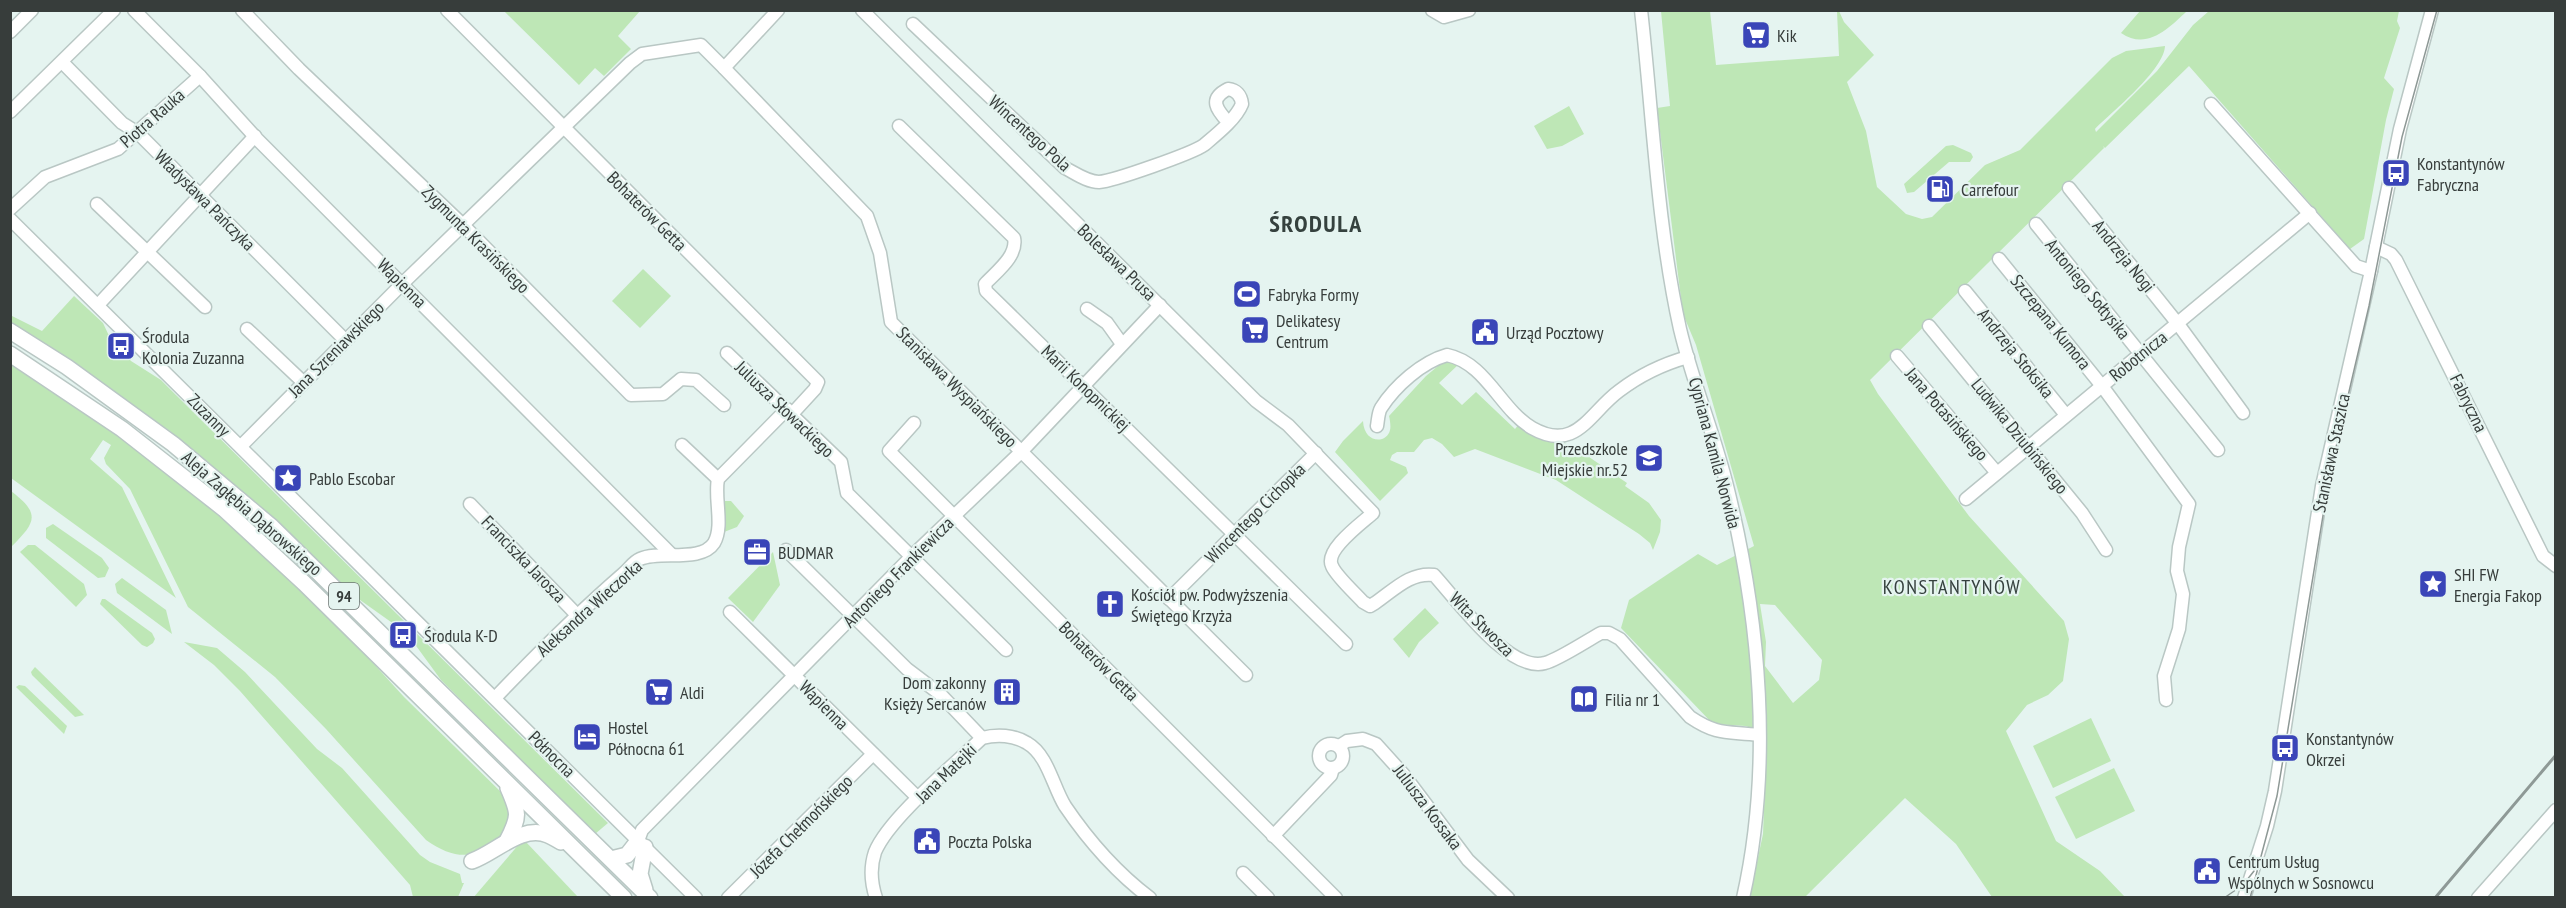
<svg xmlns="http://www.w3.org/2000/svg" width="2566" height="908" viewBox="0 0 2566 908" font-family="'PT Sans Narrow',sans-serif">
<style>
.green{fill:#bee7b6;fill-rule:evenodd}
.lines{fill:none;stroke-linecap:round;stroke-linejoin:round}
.minor-casing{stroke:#b9c7c4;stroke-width:15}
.major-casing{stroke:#b9c7c4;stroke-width:18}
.minor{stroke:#fff;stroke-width:12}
.major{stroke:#fff;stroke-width:15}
.tram{stroke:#8e9996;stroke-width:1.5}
.rail{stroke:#8e9996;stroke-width:3}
.labels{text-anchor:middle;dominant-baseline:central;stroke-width:4.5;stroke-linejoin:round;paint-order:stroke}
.shield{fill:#e5f4f0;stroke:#6b7471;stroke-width:1.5}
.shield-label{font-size:16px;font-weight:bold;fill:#373d3b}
.poi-label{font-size:18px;fill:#373d3b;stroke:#e5f4f0;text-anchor:start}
.street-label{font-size:18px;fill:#373d3b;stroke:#e5f4f0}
.neighbourhood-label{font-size:20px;letter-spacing:1.5px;fill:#35413e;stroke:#e5f4f0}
.district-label{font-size:24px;font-weight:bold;letter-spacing:1.5px;fill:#35413e;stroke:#e5f4f0}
</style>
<rect width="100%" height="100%" fill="#e5f4f0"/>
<g class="green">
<polygon points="504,11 640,11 618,36 631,49 604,76 595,68 579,85"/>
<path d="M1661,11H1710L1716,65L1839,56L1837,11H1839L1844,22L1874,55L1847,82L1866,131L1877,187L1906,214L1922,219L1932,217L1985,165L2020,150L2112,58L2126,51L2165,46C2164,70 2113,111 2095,129L2096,132L2157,71L2193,25L2209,11H2399L2397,21L2400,28L2384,78L2394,89L2386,120L2364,239L2350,249L2189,66L2105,148L2103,146L2104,148L1870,380L1878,394L1969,516L2064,621L2069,639L2063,681L2048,695L2027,705L2006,731L2056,841L2100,871L2125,897H1992L1956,844L1905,798L1805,897H1753L1750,895L1763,834L1767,735L1746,726L1713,724L1621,628L1629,600L1698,554L1717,565L1754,546L1696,345L1683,314L1657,108L1670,106ZM1760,604L1775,605L1822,660L1819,680L1793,703L1765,666L1766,642Z"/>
<path d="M2140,11V10L2187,11C2169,28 2147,51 2121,33Z"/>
<polygon points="1569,106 1584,134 1562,146 1547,149 1534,126"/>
<polygon points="1953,145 1971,153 1973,157 1970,162 1949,162 1914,192 1907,193 1904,184 1946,146"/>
<polygon points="643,269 671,296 640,328 612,301"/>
<polygon points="74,296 103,323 111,340 131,361 161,380 176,395 608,823 595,834 441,680 414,643 391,622 353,595 301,545 170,431 11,326 10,315 42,331"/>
<path d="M10,360L91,415L202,498L343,630L404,697L503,794L512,820C489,857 462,866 426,840L326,729L275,677L188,607L130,489L106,464L104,458L111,445L103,440L90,459L122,487L176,598L11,478Z"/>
<path d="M1444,361H1456L1459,364L1439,383L1462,405L1476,392L1515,429L1520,423L1547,438L1573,446L1627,483L1625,486L1649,503L1661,520L1660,532L1653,550L1650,543L1639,534L1556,480L1475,449L1454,457L1442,444L1432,438L1424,440L1414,452H1397L1392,455L1390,460L1406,467L1408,473L1380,501L1335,452L1343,441L1363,421C1364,444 1387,444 1390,430C1391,427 1390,420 1389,416L1426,376Z"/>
<path d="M11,491C41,514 36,522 11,547Z"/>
<polygon points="724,501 731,501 744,516 737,527 724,532"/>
<polygon points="53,524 102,558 109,568 105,577 98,578 46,538 46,528"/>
<polygon points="28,545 35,545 84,584 87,595 76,607 20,552"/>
<polygon points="773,552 780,585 753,622 728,598"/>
<polygon points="122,578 166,610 172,634 117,593 115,584"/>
<polygon points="102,599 105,599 152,633 155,639 153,643 147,647 142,645 100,604"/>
<polygon points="1425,608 1439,623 1419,642 1409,658 1393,639"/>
<polygon points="184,642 217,648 245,672 317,749 342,768 420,855 430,862 460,874 462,883 464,883 458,897 413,897 410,885 240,691 214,665"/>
<polygon points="35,667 84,715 75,717 32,675 31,672"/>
<polygon points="19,685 25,686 67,726 64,734 16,687"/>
<polygon points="2091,718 2111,761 2053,788 2033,746"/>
<polygon points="2114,768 2135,811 2076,839 2055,797"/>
<polygon points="526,842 578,897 473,898 520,843"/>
</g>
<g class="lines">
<g class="minor-casing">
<g id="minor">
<polyline points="134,10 200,76 257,139 671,554"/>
<polyline points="242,10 299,69 463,225 631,395 663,394 681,379 696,380 724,405"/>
<polyline points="447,10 818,382 815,389 792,414"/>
<path d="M862,10L1256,401L1288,425L1373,513C1362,523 1324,550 1332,566C1336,576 1355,593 1363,602L1370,606L1375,603C1394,590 1410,572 1434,575C1457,600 1509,673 1545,663C1558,660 1588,640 1601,633H1609L1620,639L1690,717C1718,736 1728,731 1759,735"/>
<polyline points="1432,10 1444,17 1469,10"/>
<path d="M1641,10C1653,117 1657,225 1680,329C1693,384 1715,435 1728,490C1760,621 1773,765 1743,898"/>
<path d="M913,24L1065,168C1075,173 1087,182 1099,182C1114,181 1193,153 1204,145C1217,134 1236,119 1242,104C1241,95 1236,90 1228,89C1208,99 1217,110 1228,122"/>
<polyline points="10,32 32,10"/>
<polyline points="63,63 122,123 138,133 345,340"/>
<polyline points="724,68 867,216 880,253 891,322 1246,675"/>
<polyline points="2211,104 2356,266 2371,271"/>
<polyline points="10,112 114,10"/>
<path d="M899,126L1014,238C1018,256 996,272 985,284L986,291L1346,644"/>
<polyline points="2069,188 2178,324 2243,413"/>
<polyline points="97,204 205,307"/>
<polyline points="10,209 45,177 118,149 200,76"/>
<polyline points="10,219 696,898"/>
<polyline points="2036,224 2218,450"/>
<polyline points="2376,247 2391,254 2396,260 2543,556 2556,566"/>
<polyline points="1999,259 2102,386 2189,504 2179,547 2177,571 2183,594 2179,629 2164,676 2166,700"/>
<polyline points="1965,291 2066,415"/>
<polyline points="98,305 255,136"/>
<polyline points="1087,309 1107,323 1122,344"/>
<polyline points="1929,326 2082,513 2106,550"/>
<polyline points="247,329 303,382"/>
<polyline points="727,353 841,462 847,493 1006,650"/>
<polyline points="1897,356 1997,473"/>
<polyline points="914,423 889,451 1336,898"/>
<path d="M1377,426C1378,421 1378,413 1381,408C1395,386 1422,362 1447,355C1486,363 1500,409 1532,428C1576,453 1589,413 1619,391C1640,375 1663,364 1688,357"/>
<polyline points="682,445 718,479"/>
<polyline points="241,446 402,284 630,63 642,54 701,45 724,68 778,10"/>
<polyline points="1966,499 2310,213"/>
<polyline points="470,504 577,615"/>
<polyline points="786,550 907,669 940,694 982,738"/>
<polyline points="1169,599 1316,453"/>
<polyline points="730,612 918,798"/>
<path d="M495,698C536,655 578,613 623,574C629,569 633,562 640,559C660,550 701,563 714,543C724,526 714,498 718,479L787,409"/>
<circle cx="1331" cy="756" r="12"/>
<polyline points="1339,746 1347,741 1363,739 1376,744 1404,775 1468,860 1508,898"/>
<polyline points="1273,836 1331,775 1333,768"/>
<polyline points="638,841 642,830 912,556 1022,451 1160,305"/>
<polyline points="1243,873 1268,898"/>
<polyline points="728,898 873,754"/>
<path d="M876,898C871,883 870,867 875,852C889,818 954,765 982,738C997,734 1014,735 1027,743C1048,755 1053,787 1065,806C1088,840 1117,873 1150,898"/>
<polyline points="2244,898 2267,826 2275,791 2322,486 2371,271 2400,129 2432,10"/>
<polyline points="2478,898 2556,810"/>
</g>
</g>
<g class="major-casing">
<g id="major">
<polyline points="10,331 67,367 173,444 272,527 650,898"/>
<polyline points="10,354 122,429 224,509 304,583 624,898"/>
<path d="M507,841C520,816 519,813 508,788"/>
<polyline points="645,847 640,874 645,890"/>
<polyline points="611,859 627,855 638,841"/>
<path d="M472,861C495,853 522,824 548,835C553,837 557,840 561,842"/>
</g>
</g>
<use href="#minor" class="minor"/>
<use href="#major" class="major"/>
<g class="tram">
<polyline points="2224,898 2243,885 2254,871"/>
<polyline points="2250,898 2277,796 2330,473 2369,306 2402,137 2437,10"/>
</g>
<polyline class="rail" points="2435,898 2556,755"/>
</g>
<defs>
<g id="supermarket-square" transform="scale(1.5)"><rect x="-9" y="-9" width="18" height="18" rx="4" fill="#3a45b8" stroke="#e5f4f0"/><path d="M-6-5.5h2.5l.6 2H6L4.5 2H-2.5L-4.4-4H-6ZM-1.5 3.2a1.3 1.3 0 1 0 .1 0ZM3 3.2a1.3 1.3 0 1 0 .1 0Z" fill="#fff"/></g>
<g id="bus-square" transform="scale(1.5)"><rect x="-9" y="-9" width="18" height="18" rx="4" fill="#3a45b8" stroke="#e5f4f0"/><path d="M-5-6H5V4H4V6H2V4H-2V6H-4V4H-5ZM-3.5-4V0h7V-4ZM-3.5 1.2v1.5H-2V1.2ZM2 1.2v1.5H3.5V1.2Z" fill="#fff"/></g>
<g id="fuel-square" transform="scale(1.5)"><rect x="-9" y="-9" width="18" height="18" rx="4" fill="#3a45b8" stroke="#e5f4f0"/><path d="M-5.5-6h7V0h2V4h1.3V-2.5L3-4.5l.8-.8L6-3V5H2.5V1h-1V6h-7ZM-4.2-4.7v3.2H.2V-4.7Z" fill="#fff"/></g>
<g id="stadium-square" transform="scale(1.5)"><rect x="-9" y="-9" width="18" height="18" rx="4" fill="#3a45b8" stroke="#e5f4f0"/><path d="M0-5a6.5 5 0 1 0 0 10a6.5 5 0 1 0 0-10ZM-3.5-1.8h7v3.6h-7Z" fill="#fff"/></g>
<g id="civic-square" transform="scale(1.5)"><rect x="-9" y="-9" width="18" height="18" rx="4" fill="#3a45b8" stroke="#e5f4f0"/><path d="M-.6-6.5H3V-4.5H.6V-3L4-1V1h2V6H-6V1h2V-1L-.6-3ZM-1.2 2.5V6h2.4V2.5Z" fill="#fff"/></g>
<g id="school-square" transform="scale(1.5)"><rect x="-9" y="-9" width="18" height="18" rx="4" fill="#3a45b8" stroke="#e5f4f0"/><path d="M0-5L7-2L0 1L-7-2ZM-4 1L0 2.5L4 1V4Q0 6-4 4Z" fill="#fff"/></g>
<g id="sight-square" transform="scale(1.5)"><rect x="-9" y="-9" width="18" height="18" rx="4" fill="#3a45b8" stroke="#e5f4f0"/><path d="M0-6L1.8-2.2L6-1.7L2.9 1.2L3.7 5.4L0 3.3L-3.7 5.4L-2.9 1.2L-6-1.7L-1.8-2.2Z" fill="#fff"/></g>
<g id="office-square" transform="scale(1.5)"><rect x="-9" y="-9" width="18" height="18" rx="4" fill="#3a45b8" stroke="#e5f4f0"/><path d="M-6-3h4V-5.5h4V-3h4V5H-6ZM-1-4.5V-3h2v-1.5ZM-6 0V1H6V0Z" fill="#fff"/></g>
<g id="church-square" transform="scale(1.5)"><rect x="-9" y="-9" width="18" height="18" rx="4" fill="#3a45b8" stroke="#e5f4f0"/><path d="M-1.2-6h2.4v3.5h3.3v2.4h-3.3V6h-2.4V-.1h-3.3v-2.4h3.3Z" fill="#fff"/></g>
<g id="building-square" transform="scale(1.5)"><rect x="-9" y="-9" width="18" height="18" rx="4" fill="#3a45b8" stroke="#e5f4f0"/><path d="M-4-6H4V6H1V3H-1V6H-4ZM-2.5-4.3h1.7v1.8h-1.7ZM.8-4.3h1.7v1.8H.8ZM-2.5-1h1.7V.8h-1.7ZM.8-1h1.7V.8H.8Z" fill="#fff"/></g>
<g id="library-square" transform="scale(1.5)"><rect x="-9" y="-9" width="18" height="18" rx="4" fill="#3a45b8" stroke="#e5f4f0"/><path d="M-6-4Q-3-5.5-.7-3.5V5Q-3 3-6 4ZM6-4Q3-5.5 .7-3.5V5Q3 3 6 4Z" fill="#fff"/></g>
<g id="hotel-square" transform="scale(1.5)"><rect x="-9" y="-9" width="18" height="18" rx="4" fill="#3a45b8" stroke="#e5f4f0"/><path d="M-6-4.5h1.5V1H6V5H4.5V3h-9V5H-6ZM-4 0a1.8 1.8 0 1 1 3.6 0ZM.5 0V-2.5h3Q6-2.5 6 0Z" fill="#fff"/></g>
</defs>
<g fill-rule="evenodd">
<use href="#supermarket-square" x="1756" y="35"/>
<use href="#bus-square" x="2396" y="173"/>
<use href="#fuel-square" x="1940" y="189"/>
<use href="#stadium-square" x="1247" y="294"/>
<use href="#supermarket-square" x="1255" y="330"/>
<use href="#civic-square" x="1485" y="332"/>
<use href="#bus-square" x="121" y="346"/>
<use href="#school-square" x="1649" y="458"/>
<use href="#sight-square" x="288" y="478"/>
<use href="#office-square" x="757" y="552"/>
<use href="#sight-square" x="2433" y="584"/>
<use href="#church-square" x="1110" y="604"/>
<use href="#bus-square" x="403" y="635"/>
<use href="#supermarket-square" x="659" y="692"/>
<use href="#building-square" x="1007" y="692"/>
<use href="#library-square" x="1584" y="699"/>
<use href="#hotel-square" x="587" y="737"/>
<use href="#bus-square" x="2285" y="748"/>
<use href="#civic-square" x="927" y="841"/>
<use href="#civic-square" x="2207" y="871"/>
</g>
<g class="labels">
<rect class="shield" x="329" y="583" width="30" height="26" rx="4.5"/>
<g class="shield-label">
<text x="344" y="596">94</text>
</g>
<g class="poi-label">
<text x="1777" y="35">Kik</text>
<text x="2417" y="163">Konstantynów<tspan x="2417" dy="21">Fabryczna</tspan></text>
<text x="1961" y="189">Carrefour</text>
<text x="1268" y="294">Fabryka Formy</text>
<text x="1276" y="320">Delikatesy<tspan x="1276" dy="21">Centrum</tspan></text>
<text x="1506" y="332">Urząd Pocztowy</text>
<text x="142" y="336">Środula<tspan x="142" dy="21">Kolonia Zuzanna</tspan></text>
<text x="1628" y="448" text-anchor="end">Przedszkole<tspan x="1628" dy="21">Miejskie nr.52</tspan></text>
<text x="309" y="478">Pablo Escobar</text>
<text x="778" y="552">BUDMAR</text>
<text x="2454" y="574">SHI FW<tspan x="2454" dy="21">Energia Fakop</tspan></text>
<text x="1131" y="594">Kościół pw. Podwyższenia<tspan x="1131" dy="21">Świętego Krzyża</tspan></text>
<text x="424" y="635">Środula K-D</text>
<text x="986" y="682" text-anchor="end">Dom zakonny<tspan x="986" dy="21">Księży Sercanów</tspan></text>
<text x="680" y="692">Aldi</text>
<text x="1605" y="699">Filia nr 1</text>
<text x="608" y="727">Hostel<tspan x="608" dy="21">Północna 61</tspan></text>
<text x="2306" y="738">Konstantynów<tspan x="2306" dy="21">Okrzei</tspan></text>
<text x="948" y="841">Poczta Polska</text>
<text x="2228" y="861">Centrum Usług<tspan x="2228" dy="21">Wspólnych w Sosnowcu</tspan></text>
</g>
<g class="street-label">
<text transform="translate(152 118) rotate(-41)">Piotra Rauka</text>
<text transform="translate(1030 133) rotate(42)">Wincentego Pola</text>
<text transform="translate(205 200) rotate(45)">Władysława Pańczyka</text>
<text transform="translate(647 211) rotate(45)">Bohaterów Getta</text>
<text transform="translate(476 239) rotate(45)">Zygmunta Krasińskiego</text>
<text transform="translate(2124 256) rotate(51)">Andrzeja Nogi</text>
<text transform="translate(1117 262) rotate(44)">Bolesława Prusa</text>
<text transform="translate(402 283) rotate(45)">Wapienna</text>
<text transform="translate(2088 289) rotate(51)">Antoniego Sołtysika</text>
<text transform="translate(2051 322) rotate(51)">Szczepana Kumora</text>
<text transform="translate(336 349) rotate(-45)">Jana Szreniawskiego</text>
<text transform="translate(2016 353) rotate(51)">Andrzeja Stoksika</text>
<text transform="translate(2138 356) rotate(-39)">Robotnicza</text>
<text transform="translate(957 387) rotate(45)">Stanisława Wyspiańskiego</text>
<text transform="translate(1086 388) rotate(44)">Marii Konopnickiej</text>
<text transform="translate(2469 403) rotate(64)">Fabryczna</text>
<text transform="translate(785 409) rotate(44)">Juliusza Słowackiego</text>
<text transform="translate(1947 414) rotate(49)">Jana Potasińskiego</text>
<text transform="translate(209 415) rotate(45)">Zuzanny</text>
<text transform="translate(2020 436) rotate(51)">Ludwika Dziubińskiego</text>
<text transform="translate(1715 453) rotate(75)">Cypriana Kamila Norwida</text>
<text transform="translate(2331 453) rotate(-78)">Stanisława Staszica</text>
<text transform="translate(252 513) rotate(41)">Aleja Zagłębia Dąbrowskiego</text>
<text transform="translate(1255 513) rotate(-45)">Wincentego Cichopka</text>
<text transform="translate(524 559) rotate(46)">Franciszka Jarosza</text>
<text transform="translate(898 572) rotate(-45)">Antoniego Frankiewicza</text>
<text transform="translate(589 608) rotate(-42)">Aleksandra Wieczorka</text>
<text transform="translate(1482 624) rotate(45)">Wita Stwosza</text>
<text transform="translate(1099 661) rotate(45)">Bohaterów Getta</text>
<text transform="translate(824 705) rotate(45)">Wapienna</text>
<text transform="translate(552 754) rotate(45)">Północna</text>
<text transform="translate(946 773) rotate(-44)">Jana Matejki</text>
<text transform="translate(1428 807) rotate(53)">Juliusza Kossaka</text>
<text transform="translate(801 826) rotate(-45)">Józefa Chełmońskiego</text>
</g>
<g class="neighbourhood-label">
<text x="1952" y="587">KONSTANTYNÓW</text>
</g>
<g class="district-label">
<text x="1316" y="223">ŚRODULA</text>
</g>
</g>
<rect width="2566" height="908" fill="none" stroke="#373d3b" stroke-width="24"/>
</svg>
